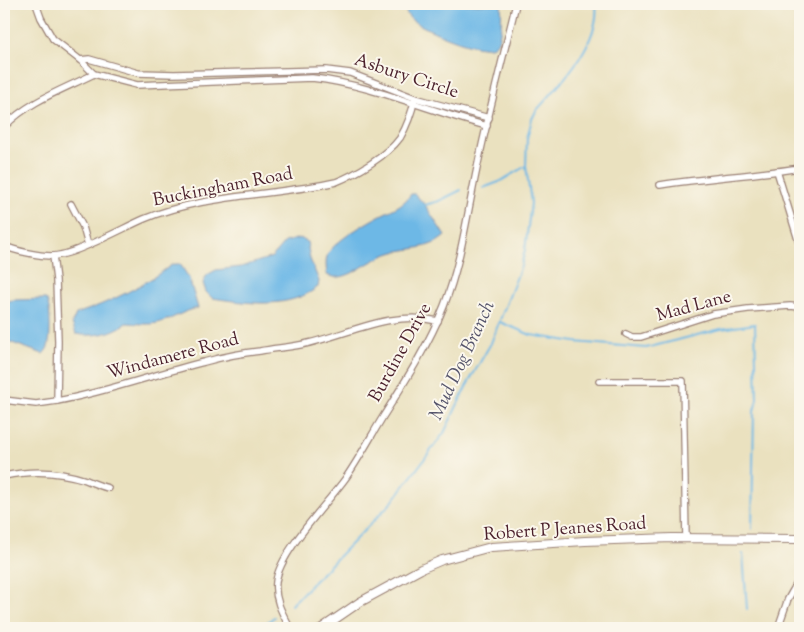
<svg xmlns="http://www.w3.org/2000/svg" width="804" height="632" viewBox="0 0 804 632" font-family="'Sorts Mill Goudy',serif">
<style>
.water{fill:#6db8e6;stroke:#5c6c88}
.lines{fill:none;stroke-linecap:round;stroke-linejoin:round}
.stream{stroke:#6db8e6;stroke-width:2}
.street-casing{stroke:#9a8075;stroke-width:8}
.secondary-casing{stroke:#9a8075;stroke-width:10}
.street{stroke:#fff;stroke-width:5.5}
.secondary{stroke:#fff;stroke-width:8}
.labels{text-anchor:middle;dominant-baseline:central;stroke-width:4;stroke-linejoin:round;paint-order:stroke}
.street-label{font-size:18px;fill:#4a1f2b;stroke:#fbf7ec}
.water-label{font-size:19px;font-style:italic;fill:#56556c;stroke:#fbf7ec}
</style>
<rect width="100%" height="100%" fill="#fbf7ec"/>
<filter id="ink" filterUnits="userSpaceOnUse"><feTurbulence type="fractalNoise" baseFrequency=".02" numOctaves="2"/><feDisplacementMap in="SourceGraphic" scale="10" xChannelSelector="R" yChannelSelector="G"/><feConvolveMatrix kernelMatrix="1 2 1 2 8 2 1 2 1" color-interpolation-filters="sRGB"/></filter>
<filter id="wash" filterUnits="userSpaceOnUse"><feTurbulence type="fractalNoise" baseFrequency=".0096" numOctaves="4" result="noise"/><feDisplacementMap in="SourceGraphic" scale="20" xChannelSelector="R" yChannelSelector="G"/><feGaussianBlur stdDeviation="1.12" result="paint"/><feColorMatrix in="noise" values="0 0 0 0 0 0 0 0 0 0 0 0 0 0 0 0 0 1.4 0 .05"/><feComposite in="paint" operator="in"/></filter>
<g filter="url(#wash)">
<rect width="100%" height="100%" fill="#eae1bf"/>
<g class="water">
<path d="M404,4H501C502,13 502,39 495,45C484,55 424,29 412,20C407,16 405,11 404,4Z"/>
<path d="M411,194H415L425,205L445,236C431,249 411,248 394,252C379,256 366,265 352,273C343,277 336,279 327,275C326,267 325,258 329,252C338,239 372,219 387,212C397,207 404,204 411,194Z"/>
<path d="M300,238L307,242L310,259L319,281L318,287C288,310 247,303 212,298L206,292L203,283L207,275L216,270L241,267L272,257L285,242Z"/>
<path d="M173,264H180L189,278L198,308C183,311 175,318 161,322C150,326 137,323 126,323C113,334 92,337 76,334L72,323L76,314C111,302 143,286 173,264Z"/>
<path d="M46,299C51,307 51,337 48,347C47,349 45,352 43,354L4,340V302L13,300Z"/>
</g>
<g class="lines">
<g class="stream">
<polyline points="483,188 499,182 526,166"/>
<polyline points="425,205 439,201 461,190"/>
<polyline points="500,322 531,335 575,342 646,348 721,329 755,324 757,400 754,411 752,529"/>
<polyline points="743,554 747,609"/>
<path d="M291,605L392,502L444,433L466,387L491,343L521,266L525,250L531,203L526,166L527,138L532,119L536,111C560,84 601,43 596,4"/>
<polyline points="260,628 274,617"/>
</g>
</g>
</g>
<g filter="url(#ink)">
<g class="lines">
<g class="street-casing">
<g id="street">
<path d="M36,4L41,18L53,39L80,60L94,74L137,85L312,78C373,85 429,111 487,126"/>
<polyline points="80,60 89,59 138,73 174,74 326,70 350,73 415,98 489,118"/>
<path d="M4,127C29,101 62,90 94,74"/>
<polyline points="777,171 800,246"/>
<path d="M660,185C707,178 754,175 800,168"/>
<polyline points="71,204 83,227 88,245"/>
<path d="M4,246C16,251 39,256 52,256C73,256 123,228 144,219C204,194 273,196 336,182C356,174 387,156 400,138C407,126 412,112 415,98"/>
<path d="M53,256L56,280L58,341L57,401C107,392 155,374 204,362C222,357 241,353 260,351C276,348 293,347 309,343C351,333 393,310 438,321"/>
<polyline points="626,334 632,337 641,337 713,314 748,309 790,306 800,307"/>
<polyline points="599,381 683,381 686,539"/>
<polyline points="4,400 36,404 57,401"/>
<path d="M4,476C31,470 59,471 86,480C93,483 100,486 108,488"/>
<path d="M290,628C282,613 274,599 276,582C279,553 326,505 345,479C359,459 371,436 384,415C406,380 429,344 444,306C459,268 465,228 473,188C485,126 501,65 516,4"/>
<polyline points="778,628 788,599 800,578"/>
</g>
</g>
<g class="secondary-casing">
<polyline id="secondary" points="322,628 360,602 421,569 442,560 491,547 585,541 672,538 800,539"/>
</g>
<use href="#street" class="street"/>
<use href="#secondary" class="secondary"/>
</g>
</g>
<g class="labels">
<g class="street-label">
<text transform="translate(406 77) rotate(18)">Asbury Circle</text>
<text transform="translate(223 188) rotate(-11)">Buckingham Road</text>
<text transform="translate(694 307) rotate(-15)">Mad Lane</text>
<text transform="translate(401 353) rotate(-61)">Burdine Drive</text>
<text transform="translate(173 357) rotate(-15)">Windamere Road</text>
<text transform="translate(565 530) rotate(-4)">Robert P Jeanes Road</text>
</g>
<g class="water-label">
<text transform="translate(463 361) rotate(-65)">Mud Dog Branch</text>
</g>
</g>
<rect width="804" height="632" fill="none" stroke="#fbf7ec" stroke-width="20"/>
</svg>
